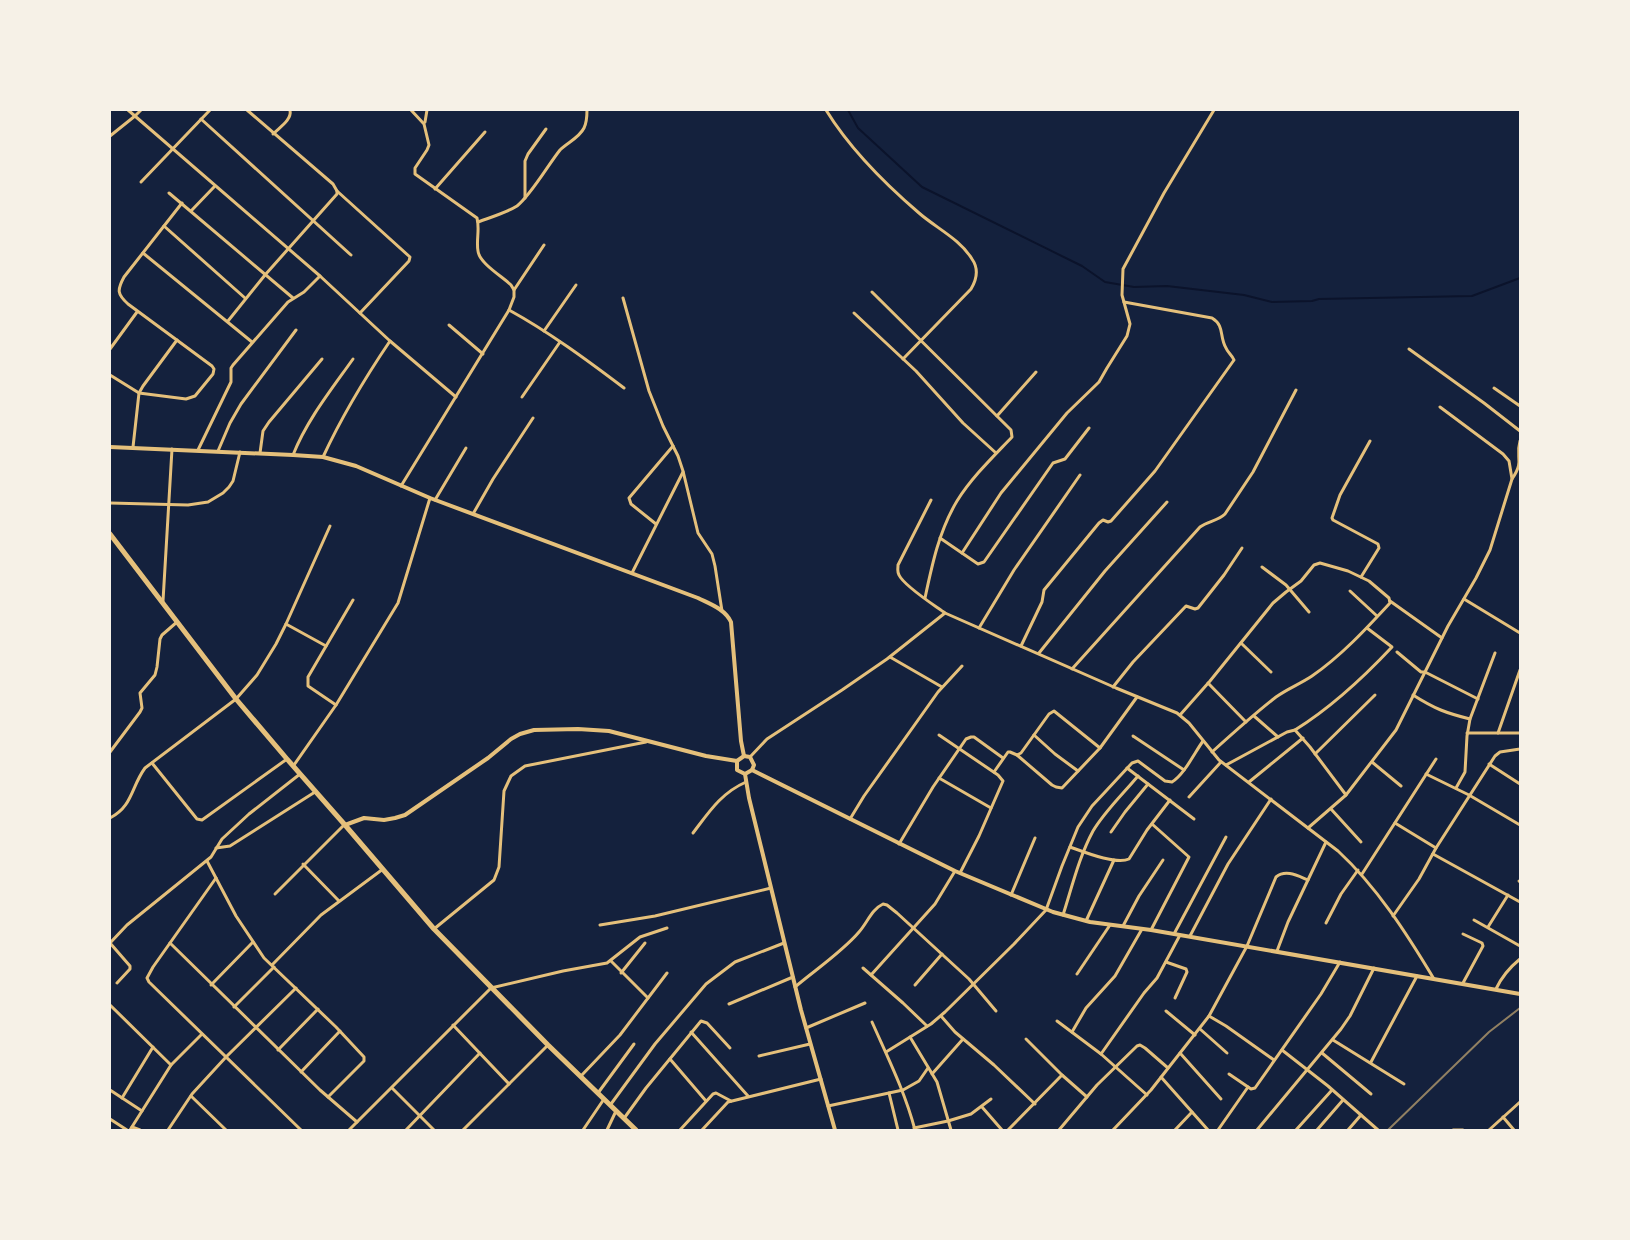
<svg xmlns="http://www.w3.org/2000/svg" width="1630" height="1240" viewBox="0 0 1630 1240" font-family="'Archivo Narrow',sans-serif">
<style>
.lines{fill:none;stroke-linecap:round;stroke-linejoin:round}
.stream{stroke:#0b132b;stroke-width:2}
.minor{stroke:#e5c07b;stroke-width:3}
.tertiary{stroke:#e5c07b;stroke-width:4}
.primary{stroke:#e5c07b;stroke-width:5}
.rail{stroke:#918062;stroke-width:2}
</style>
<rect width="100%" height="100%" fill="#14213d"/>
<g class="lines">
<polyline class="stream" points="848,110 858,128 922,187 1082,266 1105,282 1134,287 1167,286 1244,295 1272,302 1312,301 1319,299 1472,296 1520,278"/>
<g class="minor">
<polyline points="128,110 320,276 390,341 456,397"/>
<path d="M826,110C850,149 884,183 919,213C936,228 960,239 972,259C979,269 977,279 971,289L903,359"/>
<polyline points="201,119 351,255"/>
<polyline points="425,122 427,110"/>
<path d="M273,134C280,127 292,120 290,110"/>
<polyline points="110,136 135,116 141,110"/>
<polyline points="141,182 210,110"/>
<polyline points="435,189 485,132"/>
<polyline points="337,191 410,257 409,261 360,313"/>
<polyline points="169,193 293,298"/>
<polyline points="525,198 525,161 528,154 546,129"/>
<polyline points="191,211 214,187"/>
<path d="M478,222C491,217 506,213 517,206C531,195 548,165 560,150C568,142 579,138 584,128C587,122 587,116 587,110"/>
<polyline points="164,226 245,298"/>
<polyline points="143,253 252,342"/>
<polyline points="514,290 544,245"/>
<path d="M872,292L1011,430L1012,437C993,457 972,477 957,501C939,531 932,565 925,598"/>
<polyline points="623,298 649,391 663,426 678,456 683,471 698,533 712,554 715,566 722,611"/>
<path d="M509,310C549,332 587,360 624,388"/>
<polyline points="854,313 916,371 963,423 996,453"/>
<polyline points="228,321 265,275 337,194 337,191 333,184 247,110"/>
<polyline points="449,325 483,354"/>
<polyline points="544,331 576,285"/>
<polyline points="110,349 137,312"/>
<polyline points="1409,349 1484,403 1520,431"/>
<path d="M110,375L139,393L186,399L195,396L213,374L214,369L212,366L128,304C117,294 117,290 124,277L182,203"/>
<polyline points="1494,388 1520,406"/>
<polyline points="522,397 560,342"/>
<polyline points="997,416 1036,372"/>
<polyline points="133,447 139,393 143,386 177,340"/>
<polyline points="198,450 231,382 231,368 233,365 288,302 304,292 320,276"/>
<polyline points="218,451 230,423 241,404 296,330"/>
<polyline points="260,453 263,431 269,422 322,359"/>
<path d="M293,455C307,420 331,390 353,359"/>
<path d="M323,457C342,416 365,378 390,341"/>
<path d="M1512,479C1525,460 1515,459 1520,441"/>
<path d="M401,486L509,310L514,297V290L511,285C503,277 479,263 478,251C476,240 480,229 477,218L415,174V168L427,150L429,145L424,124L411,110"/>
<polyline points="435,500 466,448"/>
<path d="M931,500L898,565C898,570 897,571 899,575C904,586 934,605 945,613L1116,688L1177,713L1189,723L1219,760L1338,851C1377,887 1407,934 1434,979"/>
<polyline points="110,503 188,505 208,502 223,493 229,487 233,481 240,452"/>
<polyline points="473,514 493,479 533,418"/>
<polyline points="656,524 631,504 629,498 673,446"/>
<polyline points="940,538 978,564 984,562 1053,463 1065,459 1089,428"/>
<polyline points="962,553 1001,493 1067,413 1099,382 1107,368 1127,336 1130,324 1122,295 1123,269 1164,193 1214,110"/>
<polyline points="1262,567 1286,585 1309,612"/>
<polyline points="632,573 683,472"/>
<polyline points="1361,577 1379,548 1378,544 1333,520 1332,518 1340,495 1370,441"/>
<polyline points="1350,591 1377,616"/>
<polyline points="1464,599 1520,633"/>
<polyline points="163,601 172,449"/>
<polyline points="1390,601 1442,638"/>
<polyline points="286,624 326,646"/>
<polyline points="979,628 1014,570 1080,475"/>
<polyline points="1241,643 1271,672"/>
<path d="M1021,646L1042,602L1044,590L1099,523L1103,520L1108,522L1111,521L1155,471L1234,360C1232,355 1228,353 1226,348C1219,336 1225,326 1212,318L1124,302"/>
<polyline points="1397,652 1421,672 1425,672 1448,626 1476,578 1490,550 1512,479 1509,461 1503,454 1440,407"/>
<polyline points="1039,653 1105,571 1167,502"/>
<polyline points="890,657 942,687"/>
<path d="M1072,669L1200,527C1208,521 1218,521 1225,514L1253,472L1296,390"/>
<polyline points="1208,683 1246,722"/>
<polyline points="1113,687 1133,662 1186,606 1195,609 1198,608 1224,575 1242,548"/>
<path d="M1413,695C1435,709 1446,713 1470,719"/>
<polyline points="336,705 398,603 430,498"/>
<path d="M1180,715L1210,681L1273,603L1286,592L1301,581L1314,565L1320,563L1348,571L1369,581L1389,598L1390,603C1366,629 1341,656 1312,676C1300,684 1287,689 1276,697C1254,714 1233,733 1212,752"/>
<polyline points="1254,716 1278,737"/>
<path d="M1295,730C1332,707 1362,679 1392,647L1367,628"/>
<polyline points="1467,733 1520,733"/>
<polyline points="1498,733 1520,670"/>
<polyline points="939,735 998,775 1003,781 979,836 960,873"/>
<polyline points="1034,735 1055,754 1078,771"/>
<polyline points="1133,736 1184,770"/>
<polyline points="110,752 140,712 142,708 140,693 155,675 157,667 160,639 162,635 177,622"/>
<polyline points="1315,754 1375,695"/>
<polyline points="1017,755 1052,785 1056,787 1062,788 1100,748 1137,697"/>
<polyline points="750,757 767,739 842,690 887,659 945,613"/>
<polyline points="1372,762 1401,786"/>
<polyline points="152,763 197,819 202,820 287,759"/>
<polyline points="1489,764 1520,784"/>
<polyline points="294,765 336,705 308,686 308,677 353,600"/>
<polyline points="1226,765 1287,732 1295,730 1310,747 1346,795"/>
<polyline points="1127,768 1194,819"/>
<polyline points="994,772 1008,752 1010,752 1017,755 1021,753 1049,714 1054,711 1100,748"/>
<polyline points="1426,774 1469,795 1520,825"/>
<polyline points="939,778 991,808"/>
<polyline points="1249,782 1303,738"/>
<polyline points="1456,788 1465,772 1467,736 1470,719 1495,653"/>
<polyline points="1189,797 1221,762"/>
<polyline points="1331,809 1361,842"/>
<path d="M110,818C133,806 131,787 145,768L236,699L257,675L276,644L286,624L330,526"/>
<polyline points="850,819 864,796 938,692 962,666"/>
<polyline points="1395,823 1436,848"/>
<polyline points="1308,828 1346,795 1396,730 1425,672 1478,699"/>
<polyline points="1111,832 1125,812 1148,784"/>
<path d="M693,833C709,812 721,793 746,782"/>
<polyline points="899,844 933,787 966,739 971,737 974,737 1003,758"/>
<path d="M1070,847C1084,852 1116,865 1129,859L1147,830L1170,800"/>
<polyline points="216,848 230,846 315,792"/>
<polyline points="1433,854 1520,902"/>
<polyline points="207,861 236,916 264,958 336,1027 364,1057 364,1061 328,1097"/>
<polyline points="303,864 339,901"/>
<polyline points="1362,874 1436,759"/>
<polyline points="216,878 153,967 147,978 149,982 301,1130"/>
<polyline points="1519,881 1520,882"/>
<polyline points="275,894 344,825"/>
<polyline points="1011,895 1035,838"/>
<path d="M1063,915C1072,887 1079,857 1093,831C1105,811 1123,794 1138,776"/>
<polyline points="1393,916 1419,879 1436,848 1495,756 1500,752 1520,749"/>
<polyline points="1474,920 1520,946"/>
<polyline points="1086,921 1114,860"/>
<polyline points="1326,923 1341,894 1358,870"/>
<polyline points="600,925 655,916 771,888"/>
<polyline points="1123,926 1139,896 1163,860"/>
<polyline points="1488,927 1508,895"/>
<polyline points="434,929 494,880 499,867 504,791 511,776 525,766 646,742"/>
<polyline points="1151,930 1189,857 1152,824"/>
<polyline points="1174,934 1226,837"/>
<polyline points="1190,936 1228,864 1271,799"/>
<polyline points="170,943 320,1090 357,1122"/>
<polyline points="1277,951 1288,922 1326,842"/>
<polyline points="611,961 648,998"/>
<polyline points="1166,962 1186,969 1187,972 1175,998"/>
<polyline points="272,965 321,915 383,869"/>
<polyline points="863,968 903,1003 927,1026"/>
<polyline points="621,973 645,943"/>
<polyline points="1077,974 1110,925"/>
<polyline points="871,975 935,904 955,871"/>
<polyline points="117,983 130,969 130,966 110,943 127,925 211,857 222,839 249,814 300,774"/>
<polyline points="1463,983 1483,946 1482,943 1463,934"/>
<polyline points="211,985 253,942"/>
<polyline points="915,985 942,954"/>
<path d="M795,987C815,970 842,952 859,932C867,923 872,909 883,904L887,905L897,913L969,979L996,1011"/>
<path d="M1496,989C1502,976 1509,968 1520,959"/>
<polyline points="729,1004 793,977"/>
<polyline points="110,1005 171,1065 202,1034"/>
<polyline points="234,1007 274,967"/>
<polyline points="1166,1011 1195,1035"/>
<polyline points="941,1016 955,1032 994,1065 1035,1104"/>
<polyline points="1209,1016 1226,1026 1274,1060"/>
<polyline points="1057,1021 1101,1054 1147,1095"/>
<path d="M872,1022C888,1058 905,1092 915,1130"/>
<polyline points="453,1025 509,1084"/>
<polyline points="806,1028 865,1003"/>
<polyline points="1200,1029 1227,1053"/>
<polyline points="691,1032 748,1096"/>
<polyline points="1072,1032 1086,1008 1115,976 1142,929"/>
<polyline points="910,1037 937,1082 951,1130"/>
<polyline points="1026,1039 1062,1075 1087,1097"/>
<polyline points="1333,1040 1404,1084"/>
<polyline points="278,1050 318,1009"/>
<polyline points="1282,1050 1328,1086 1378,1130"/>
<path d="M886,1052L931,1024L945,1012L1014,944L1046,910L1062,866L1078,827L1092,806L1106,791L1132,763L1138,761L1165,781L1172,782C1184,775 1195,752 1203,741"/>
<polyline points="1180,1053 1221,1099"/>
<polyline points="1322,1053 1371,1094"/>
<polyline points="1101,1054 1144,993 1157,978 1180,935"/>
<polyline points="759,1056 810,1044"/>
<polyline points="670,1059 706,1101"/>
<polyline points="1371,1062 1417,976"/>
<polyline points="301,1072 340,1031"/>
<polyline points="932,1074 963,1039"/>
<polyline points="1229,1074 1251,1089 1255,1088 1321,994 1340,962"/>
<polyline points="581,1076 620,1035 667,973"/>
<polyline points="1161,1077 1208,1130"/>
<polyline points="392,1088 434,1130"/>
<polyline points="110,1090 142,1111"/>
<polyline points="598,1093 634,1044"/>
<polyline points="889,1093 898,1130"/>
<polyline points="191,1096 226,1130"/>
<polyline points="122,1098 153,1047"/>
<polyline points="611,1104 655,1044 706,984 735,962 784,943"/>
<polyline points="828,1106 903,1090 919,1081 928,1068"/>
<polyline points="982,1107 1002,1130"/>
<polyline points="625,1117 646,1088 701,1021 707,1023 730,1048"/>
<polyline points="1503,1117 1514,1130"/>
<polyline points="110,1119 127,1130"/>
<polyline points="132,1127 140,1130"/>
<polyline points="914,1128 948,1121 971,1114 991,1099"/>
<polyline points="130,1130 171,1065"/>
<polyline points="168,1130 192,1094 226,1057 296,988"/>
<polyline points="349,1130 491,988 563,971 607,963 640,937 667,928"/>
<polyline points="406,1130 480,1053"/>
<polyline points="463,1130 548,1045"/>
<polyline points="583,1130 604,1099"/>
<polyline points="607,1130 616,1111"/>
<polyline points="680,1130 713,1094 716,1093 731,1101"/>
<polyline points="702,1130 728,1102 821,1079"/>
<polyline points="1008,1130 1062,1075"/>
<polyline points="1059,1130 1097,1085 1137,1046 1140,1045 1145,1048 1168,1068"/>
<path d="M1113,1130L1151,1090L1209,1016L1247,946L1276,877C1286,869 1298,876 1308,880"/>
<polyline points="1175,1130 1192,1112"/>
<polyline points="1218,1130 1248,1087"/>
<polyline points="1257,1130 1341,1029 1350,1016 1374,968"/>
<polyline points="1296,1130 1332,1090"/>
<polyline points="1317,1130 1343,1100"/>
<polyline points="1348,1130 1361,1115"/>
<polyline points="1453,1130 1463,1130"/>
<polyline points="1489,1130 1520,1102"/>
</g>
<g class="tertiary">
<path d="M110,447L293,455L323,457L356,466L430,498L698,598C710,604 725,609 731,622L741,741L744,756"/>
<polyline points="744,756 750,757 754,765 752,770 745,774"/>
<polyline points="737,761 737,770 745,774 749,798 801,1010 835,1130"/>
<polyline points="752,770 955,871 1053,912 1090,922 1151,930 1520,994"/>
<polyline points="345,825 364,818 384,820 395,818 405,815 488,758 511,739 520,734 534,730 578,729 609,731 706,756 737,761 744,756"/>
</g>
<polyline class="primary" points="110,534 236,699 287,759 345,825 434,929 548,1045 636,1130"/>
<polyline class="rail" points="1388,1130 1489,1032 1520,1008"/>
</g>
<rect width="1630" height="1240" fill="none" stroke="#f6f1e7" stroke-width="222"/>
</svg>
